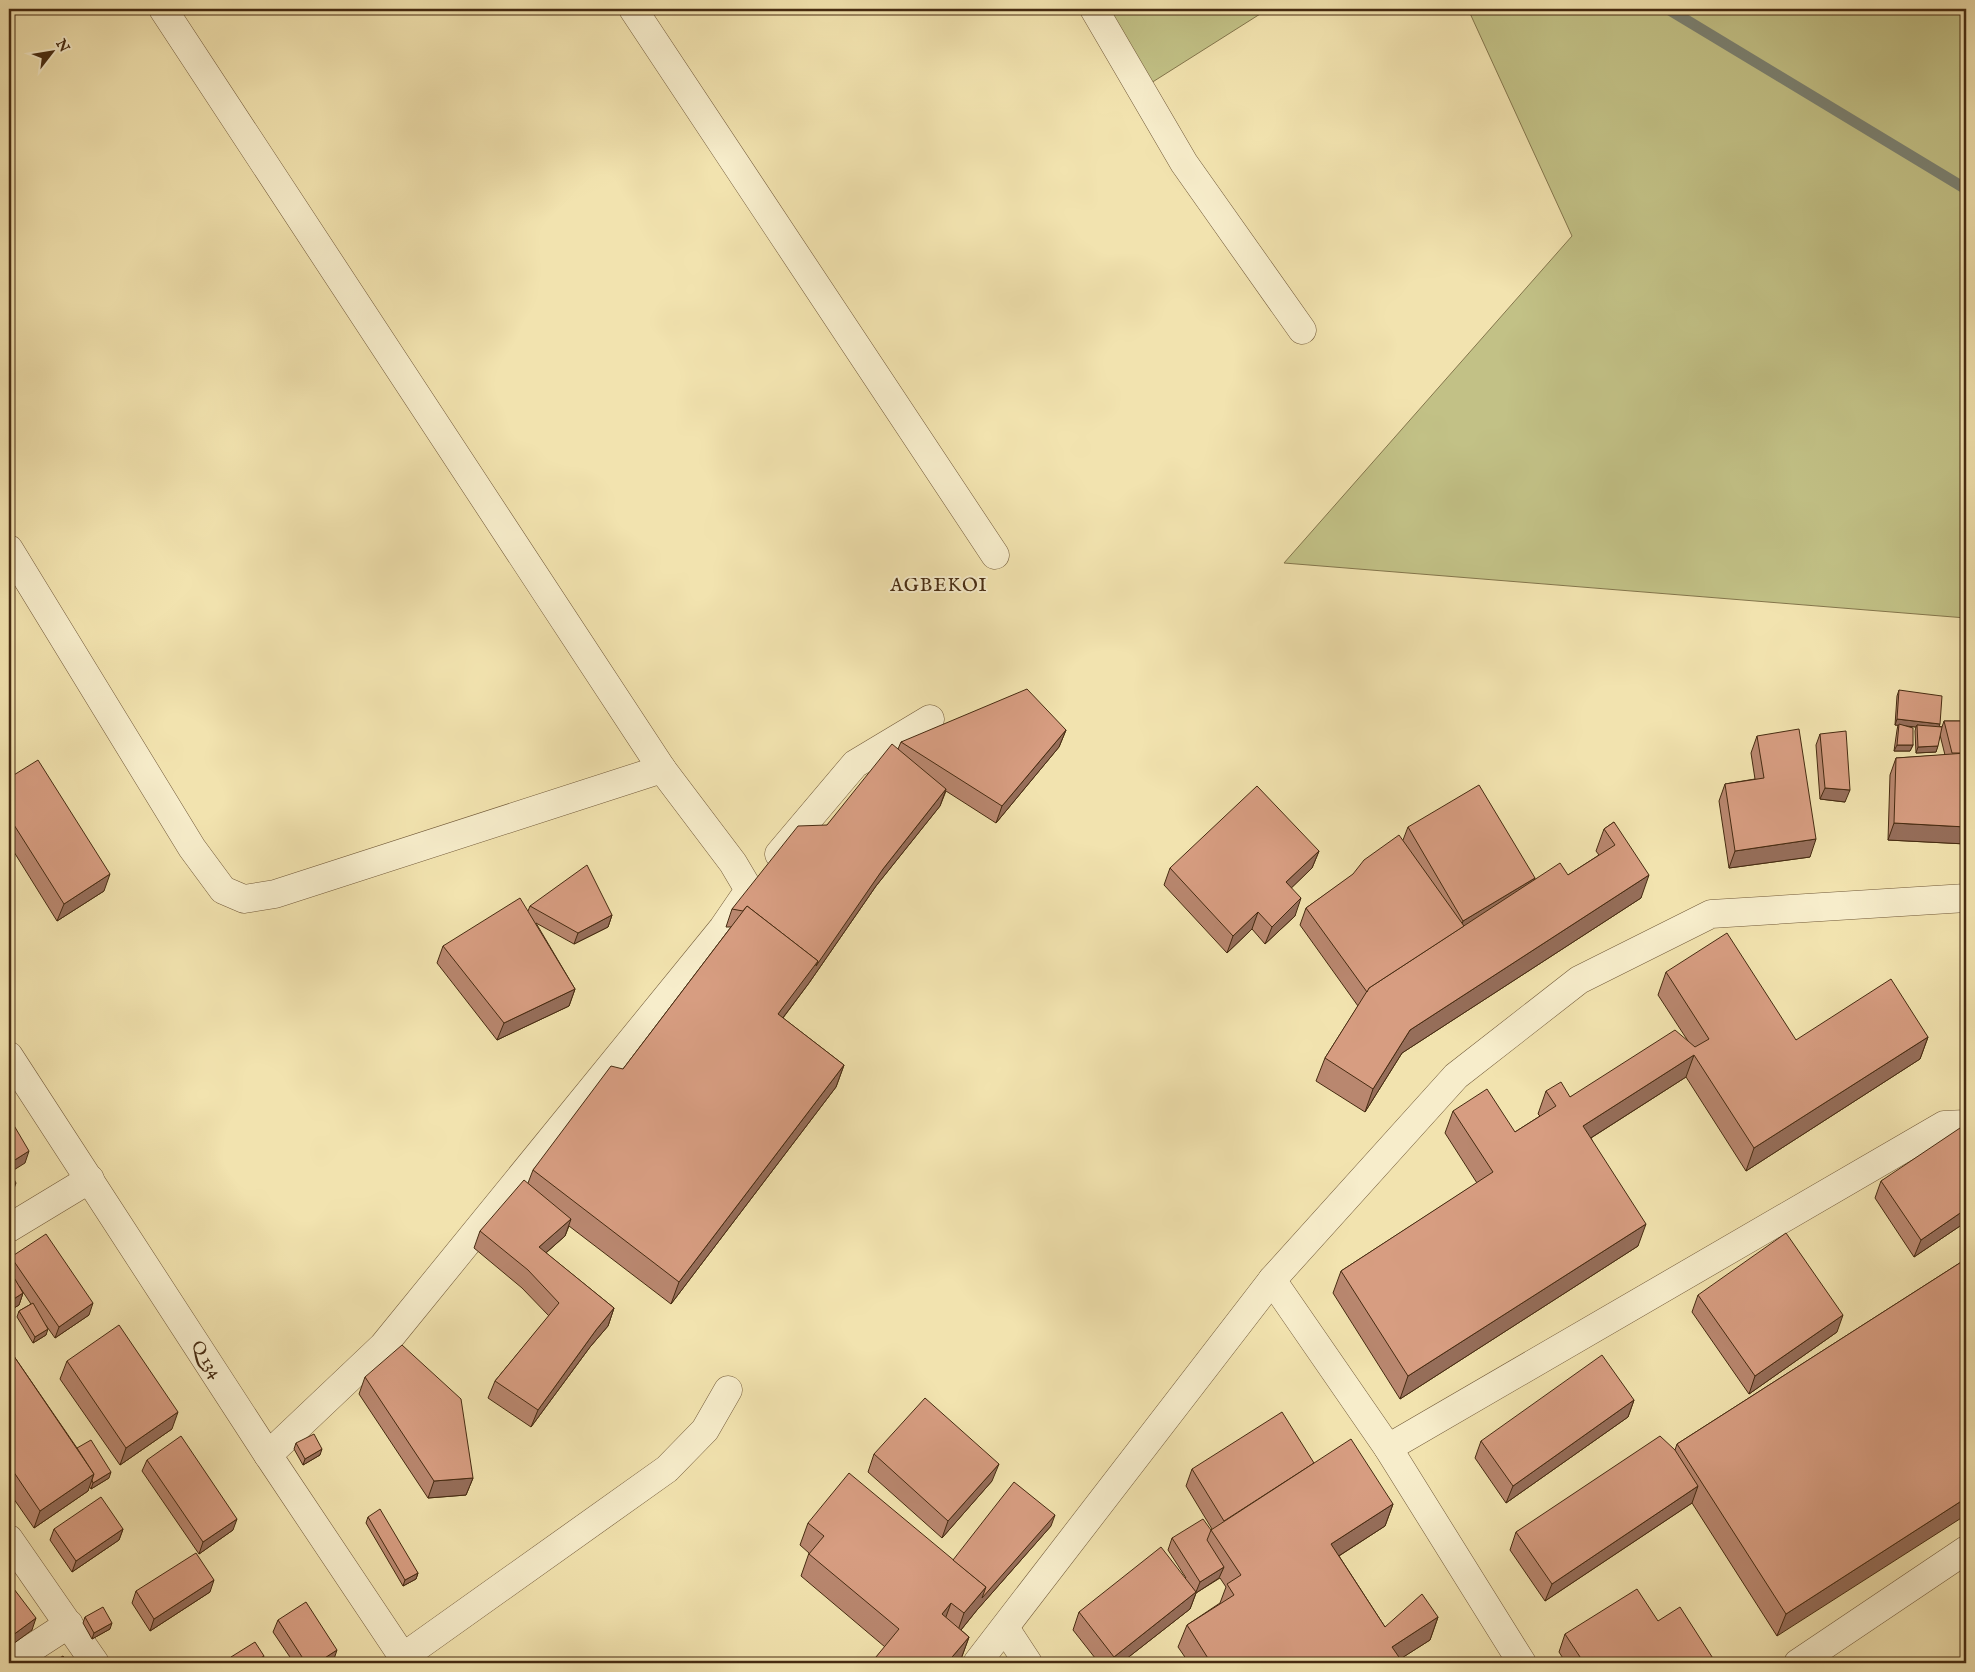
<svg xmlns="http://www.w3.org/2000/svg" width="1975" height="1672" viewBox="0 0 1975 1672" font-family="'IM FELL English',serif">
<style>
.green{fill:#c2c186;stroke:#84764c}
.lines{fill:none;stroke-linecap:round;stroke-linejoin:round}
.stream{stroke:#7b8273;stroke-width:11}
.minor-casing{stroke:#715938;stroke-width:29}
.minor{stroke:#f7edcb;stroke-width:28}
.wall{fill:#b9876f;stroke:#462b11}
.shaded-wall{fill:#966e5a;stroke:#462b11}
.building{fill:#d79d81;stroke:#462b11}
.labels{text-anchor:middle;dominant-baseline:central;stroke-width:4;stroke-linejoin:round;paint-order:stroke}
.street-label{font-size:18px;fill:#462b11;stroke:#f7edcb}
.neighbourhood-label{font-size:19px;letter-spacing:1px;fill:#462b11;stroke:#f7edcb}
</style>
<rect width="100%" height="100%" fill="#f2e3af"/>
<filter id="stains"><feTurbulence type="fractalNoise" baseFrequency=".004" numOctaves="4"/><feColorMatrix values="0 0 0 0 .2 0 0 0 0 .09 0 0 0 0 .02 0 0 0 .5 -.17"/></filter>
<radialGradient id="worn" r=".72"><stop offset=".6" stop-color="#630" stop-opacity="0"/><stop offset="1" stop-color="#630" stop-opacity=".3"/></radialGradient>
<g class="green">
<polygon points="1107,9 1268,9 1151,83"/>
<polygon points="1468,9 1966,9 1966,618 1284,563 1572,236"/>
</g>
<g class="lines">
<polyline class="stream" points="1668,9 1966,189"/>
<g class="minor-casing">
<g id="minor">
<polyline points="163,9 662,769 733,863 749,890 723,928 383,1346 268,1455"/>
<polyline points="633,9 995,555"/>
<polyline points="1094,9 1184,163 1302,330"/>
<polyline points="9,549 192,848 223,890 244,899 275,894 662,769"/>
<polyline points="779,854 855,764 930,719"/>
<path id="s1" d="M9,1056L268,1455L407,1663"/>
<polyline points="9,1228 90,1179"/>
<polyline points="1272,1280 1388,1448 1522,1663"/>
<polyline points="1388,1448 1944,1125 1966,1124"/>
<polyline points="9,1539 95,1663"/>
<polyline points="1005,1628 1028,1663"/>
<polyline points="403,1657 667,1469 705,1430 728,1390"/>
<polyline points="9,1663 69,1624"/>
<polyline points="977,1663 1272,1280 1456,1076 1579,980 1711,914 1966,898"/>
<polyline points="1798,1663 1966,1550"/>
</g>
</g>
<use href="#minor" class="minor"/>
</g>
<g class="wall">
<polygon points="1899,690 1939,726 1942,727 1944,721 1966,721 1966,844 1888,840 1890,775 1896,758 1945,755 1940,735 1936,752 1916,753 1915,731 1916,727 1906,726 1913,745 1910,751 1894,751 1897,730 1898,725 1895,725 1897,696"/>
<polygon points="1066,730 1059,747 996,823 946,791 940,806 876,886 809,983 783,1018 844,1065 836,1087 671,1304 569,1226 565,1236 546,1253 614,1308 608,1326 590,1347 531,1427 488,1398 495,1381 549,1316 522,1288 474,1248 480,1231 528,1183 533,1170 623,1069 731,927 726,927 732,909 827,825 898,749 901,742"/>
<polygon points="1820,734 1845,802 1820,799 1816,745"/>
<polygon points="1757,736 1810,857 1729,868 1719,801 1725,784 1755,779 1751,753"/>
<polygon points="9,778 104,891 57,921 9,844"/>
<polygon points="1614,822 1641,898 1402,1053 1365,1112 1316,1081 1325,1058 1358,1006 1300,925 1306,908 1403,840 1408,827 1535,878 1534,880 1568,875 1599,855 1596,851 1604,829"/>
<polygon points="1319,851 1312,868 1291,888 1295,916 1265,944 1252,929 1227,953 1164,885 1170,868"/>
<polygon points="530,906 612,915 608,927 574,944 536,923 575,989 569,1006 497,1040 437,963 443,946 528,911"/>
<polygon points="1666,972 1796,1040 1928,1037 1920,1059 1746,1171 1686,1077 1591,1138 1638,1246 1400,1399 1333,1293 1341,1271 1477,1183 1445,1133 1453,1111 1515,1132 1540,1116 1538,1114 1546,1091 1570,1097 1688,1041 1658,995"/>
<polygon points="1966,1137 1966,1222 1914,1257 1875,1198 1881,1181"/>
<polygon points="11,1257 89,1315 55,1338 45,1324 46,1335 33,1343 17,1317 19,1311 31,1304 19,1286 23,1293 19,1305 9,1311 9,1264"/>
<polygon points="1966,1259 1777,1636 1692,1503 1545,1601 1510,1550 1516,1532 1675,1450 1677,1444"/>
<polygon points="1698,1295 1837,1332 1749,1394 1692,1312"/>
<polygon points="9,1349 77,1448 109,1478 91,1489 89,1486 88,1491 34,1528 9,1492"/>
<polygon points="67,1361 172,1429 120,1465 60,1379"/>
<polygon points="365,1377 473,1478 466,1495 428,1498 359,1394"/>
<polygon points="1634,1400 1628,1417 1506,1503 1475,1458 1481,1441"/>
<polygon points="296,1443 320,1455 303,1465 294,1449"/>
<polygon points="874,1454 992,1481 942,1538 868,1472"/>
<polygon points="147,1460 233,1530 199,1554 142,1471"/>
<polygon points="1314,1463 1393,1504 1385,1526 1339,1556 1385,1627 1438,1617 1430,1640 1400,1659 1403,1663 1189,1663 1178,1647 1187,1625 1220,1603 1226,1587 1220,1578 1196,1593 1190,1609 1121,1663 1099,1663 1073,1630 1079,1612 1186,1578 1168,1550 1172,1538 1211,1530 1212,1529 1186,1486 1192,1469"/>
<polygon points="368,1517 418,1573 416,1579 403,1586 366,1523"/>
<polygon points="808,1523 953,1560 1051,1526 977,1610 961,1630 969,1637 961,1659 958,1663 871,1663 885,1647 801,1576 809,1553 800,1545"/>
<polygon points="54,1529 123,1529 119,1540 72,1572 50,1540"/>
<polygon points="136,1591 210,1592 150,1631 132,1603"/>
<polygon points="85,1617 110,1629 92,1639 83,1623"/>
<polygon points="278,1620 333,1662 331,1663 294,1663 273,1632"/>
<polygon points="1658,1621 1716,1663 1566,1663 1559,1652 1565,1634"/>
<polygon points="231,1657 262,1662 259,1663 229,1663"/>
</g>
<g class="shaded-wall">
<polygon points="1897,719 1940,724 1938,729 1917,725 1916,727 1895,725"/>
<polygon points="1066,730 1059,747 996,823 1002,806"/>
<polygon points="1897,745 1913,745 1910,751 1894,751"/>
<polygon points="1938,746 1936,752 1916,753 1918,747"/>
<polygon points="1825,788 1850,790 1845,802 1820,799"/>
<polygon points="946,789 940,806 876,886 809,983 769,1036 778,1014 883,869"/>
<polygon points="1894,823 1966,827 1966,844 1888,840"/>
<polygon points="1816,839 1810,857 1729,868 1735,851"/>
<polygon points="1319,851 1312,868 1280,899 1286,882"/>
<polygon points="110,874 104,891 57,921 64,904"/>
<polygon points="1649,875 1641,898 1402,1053 1365,1112 1373,1089 1410,1030"/>
<polygon points="1535,878 1528,895 1459,933 1463,921"/>
<polygon points="1301,898 1295,916 1265,944 1272,927"/>
<polygon points="1258,912 1252,929 1227,953 1233,936"/>
<polygon points="612,915 608,927 574,944 578,933"/>
<polygon points="575,989 569,1006 497,1040 504,1023"/>
<polygon points="1928,1037 1920,1059 1746,1171 1754,1148"/>
<polygon points="1694,1055 1686,1077 1575,1148 1583,1126"/>
<polygon points="844,1065 836,1087 671,1304 679,1282"/>
<polygon points="29,1151 25,1163 9,1173 9,1166 10,1163"/>
<polygon points="16,1183 12,1194 9,1196 9,1187"/>
<polygon points="1966,1209 1966,1222 1914,1257 1921,1240"/>
<polygon points="571,1219 565,1236 533,1264 539,1247"/>
<polygon points="1646,1224 1638,1246 1400,1399 1408,1376"/>
<polygon points="23,1293 19,1305 9,1311 9,1302"/>
<polygon points="93,1303 89,1315 55,1338 59,1327"/>
<polygon points="614,1308 608,1326 590,1347 531,1427 538,1410 596,1330"/>
<polygon points="1843,1315 1837,1332 1749,1394 1755,1376"/>
<polygon points="48,1329 46,1335 33,1343 35,1337"/>
<polygon points="1634,1400 1628,1417 1506,1503 1513,1486"/>
<polygon points="178,1412 172,1429 120,1465 126,1448"/>
<polygon points="322,1449 320,1455 303,1465 305,1459"/>
<polygon points="999,1464 992,1481 942,1538 948,1521"/>
<polygon points="111,1472 109,1478 91,1489 93,1483"/>
<polygon points="94,1474 88,1491 34,1528 40,1511"/>
<polygon points="473,1478 466,1495 428,1498 434,1481"/>
<polygon points="1698,1486 1692,1503 1545,1601 1552,1584"/>
<polygon points="1966,1498 1966,1515 1777,1636 1786,1614"/>
<polygon points="1393,1504 1385,1526 1323,1566 1331,1544"/>
<polygon points="1055,1515 1051,1526 977,1610 956,1636 964,1613 986,1587"/>
<polygon points="237,1519 233,1530 199,1554 203,1542"/>
<polygon points="123,1529 119,1540 72,1572 76,1561"/>
<polygon points="1224,1567 1219,1578 1196,1593 1190,1609 1121,1663 1112,1663 1114,1657 1196,1592 1200,1582"/>
<polygon points="418,1573 416,1579 403,1586 405,1580"/>
<polygon points="214,1580 210,1592 150,1631 154,1619"/>
<polygon points="951,1603 943,1625 942,1614"/>
<polygon points="1438,1617 1430,1640 1394,1663 1392,1647"/>
<polygon points="36,1618 32,1630 9,1647 9,1638"/>
<polygon points="112,1623 110,1629 92,1639 94,1633"/>
<polygon points="969,1637 961,1659 958,1663 947,1663"/>
<polygon points="337,1650 333,1662 331,1663 317,1663"/>
<polygon points="264,1656 262,1662 259,1663 252,1663"/>
</g>
<g class="building">
<polygon points="1027,689 1066,730 1002,806 901,742"/>
<polygon points="1899,690 1942,696 1940,724 1897,719"/>
<polygon points="1944,721 1966,721 1966,753 1952,753"/>
<polygon points="1899,724 1913,728 1913,745 1897,745"/>
<polygon points="1917,725 1942,727 1938,746 1918,747"/>
<polygon points="1799,729 1816,839 1735,851 1725,784 1764,778 1757,736"/>
<polygon points="1846,731 1850,790 1825,788 1820,734"/>
<polygon points="892,744 946,789 883,869 816,966 818,961 747,906 743,911 732,909 798,826 827,825"/>
<polygon points="1966,753 1966,827 1894,823 1896,758"/>
<polygon points="38,760 110,874 64,904 9,817 9,778"/>
<polygon points="1479,785 1535,878 1463,921 1408,827"/>
<polygon points="1257,786 1319,851 1286,882 1301,898 1272,927 1258,912 1233,936 1170,868"/>
<polygon points="1614,822 1649,875 1410,1030 1373,1089 1325,1058 1369,988 1560,863 1568,875 1615,845 1604,829"/>
<polygon points="1399,835 1464,926 1369,988 1367,992 1306,908 1353,874 1364,860"/>
<polygon points="587,865 612,915 578,933 530,906"/>
<polygon points="520,898 575,989 504,1023 443,946"/>
<polygon points="747,906 818,961 778,1014 844,1065 679,1282 533,1170 611,1066 623,1069"/>
<polygon points="1727,933 1796,1040 1891,979 1928,1037 1754,1148 1694,1055 1583,1126 1646,1224 1408,1376 1341,1271 1493,1172 1453,1111 1487,1089 1515,1132 1556,1106 1546,1091 1561,1082 1570,1097 1675,1030 1695,1047 1709,1039 1666,972"/>
<polygon points="9,1117 29,1151 10,1163 9,1161"/>
<polygon points="1960,1128 1966,1137 1966,1209 1921,1240 1881,1181"/>
<polygon points="9,1170 16,1183 9,1187"/>
<polygon points="524,1180 571,1219 539,1247 614,1308 596,1330 538,1410 495,1381 559,1303 528,1270 480,1231"/>
<polygon points="1786,1233 1843,1315 1755,1376 1698,1295"/>
<polygon points="46,1234 93,1303 59,1327 11,1257"/>
<polygon points="1966,1259 1966,1498 1786,1614 1677,1444"/>
<polygon points="9,1269 23,1293 9,1302"/>
<polygon points="33,1303 48,1329 35,1337 19,1311"/>
<polygon points="119,1325 178,1412 126,1448 67,1361"/>
<polygon points="402,1345 461,1399 473,1478 434,1481 365,1377"/>
<polygon points="9,1349 94,1474 40,1511 9,1465"/>
<polygon points="1602,1355 1634,1400 1513,1486 1481,1441"/>
<polygon points="925,1398 999,1464 948,1521 874,1454"/>
<polygon points="1282,1412 1314,1463 1224,1521 1192,1469"/>
<polygon points="314,1434 322,1449 305,1459 296,1443"/>
<polygon points="181,1436 237,1519 203,1542 147,1460"/>
<polygon points="1660,1436 1675,1450 1698,1486 1552,1584 1516,1532"/>
<polygon points="1351,1439 1393,1504 1331,1544 1385,1627 1422,1594 1438,1617 1392,1647 1403,1663 1211,1663 1187,1625 1234,1595 1227,1584 1241,1575 1211,1530"/>
<polygon points="91,1440 111,1472 93,1483 92,1480 94,1474 77,1448"/>
<polygon points="849,1473 986,1587 964,1613 951,1603 942,1614 969,1637 947,1663 871,1663 899,1629 809,1554 824,1536 808,1523"/>
<polygon points="1014,1482 1055,1515 982,1598 986,1587 953,1560"/>
<polygon points="101,1497 123,1529 76,1561 54,1529"/>
<polygon points="380,1509 418,1573 405,1580 368,1517"/>
<polygon points="1203,1519 1211,1530 1207,1540 1224,1567 1200,1582 1172,1538"/>
<polygon points="1161,1547 1196,1592 1114,1657 1079,1612"/>
<polygon points="196,1553 214,1580 154,1619 136,1591"/>
<polygon points="14,1589 36,1618 9,1638 9,1592"/>
<polygon points="1637,1589 1658,1621 1680,1607 1716,1663 1584,1663 1565,1634"/>
<polygon points="306,1602 337,1650 317,1663 306,1663 278,1620"/>
<polygon points="103,1607 112,1623 94,1633 85,1617"/>
<polygon points="255,1642 264,1656 252,1663 235,1663 231,1657"/>
<polygon points="63,1656 68,1663 51,1663"/>
</g>
<g class="labels">
<g class="street-label">
<text stroke="none"><textPath href="#s1" startOffset="362">Q 134</textPath></text>
</g>
<g class="neighbourhood-label">
<text x="939" y="586">AGBEKOI</text>
</g>
</g>
<rect width="1975" height="1672" fill="none" stroke="#f2e3af" stroke-width="30"/>
<rect x="10" y="10" width="1955" height="1652" fill="none" stroke="#462b11" stroke-width="2.5"/>
<rect x="15" y="15" width="1945" height="1642" fill="none" stroke="#462b11"/>
<g transform="translate(52 52) rotate(59)" stroke="#f7edcb" stroke-width="4" paint-order="stroke">
<path d="M0-4L9 19L0 12L-9 19Z" fill="#462b11"/>
<text y="-8" font-size="14" font-weight="bold" text-anchor="middle" fill="#462b11">N</text>
</g>
<rect width="100%" height="100%" filter="url(#stains)"/>
<rect width="100%" height="100%" fill="url(#worn)"/>
</svg>
